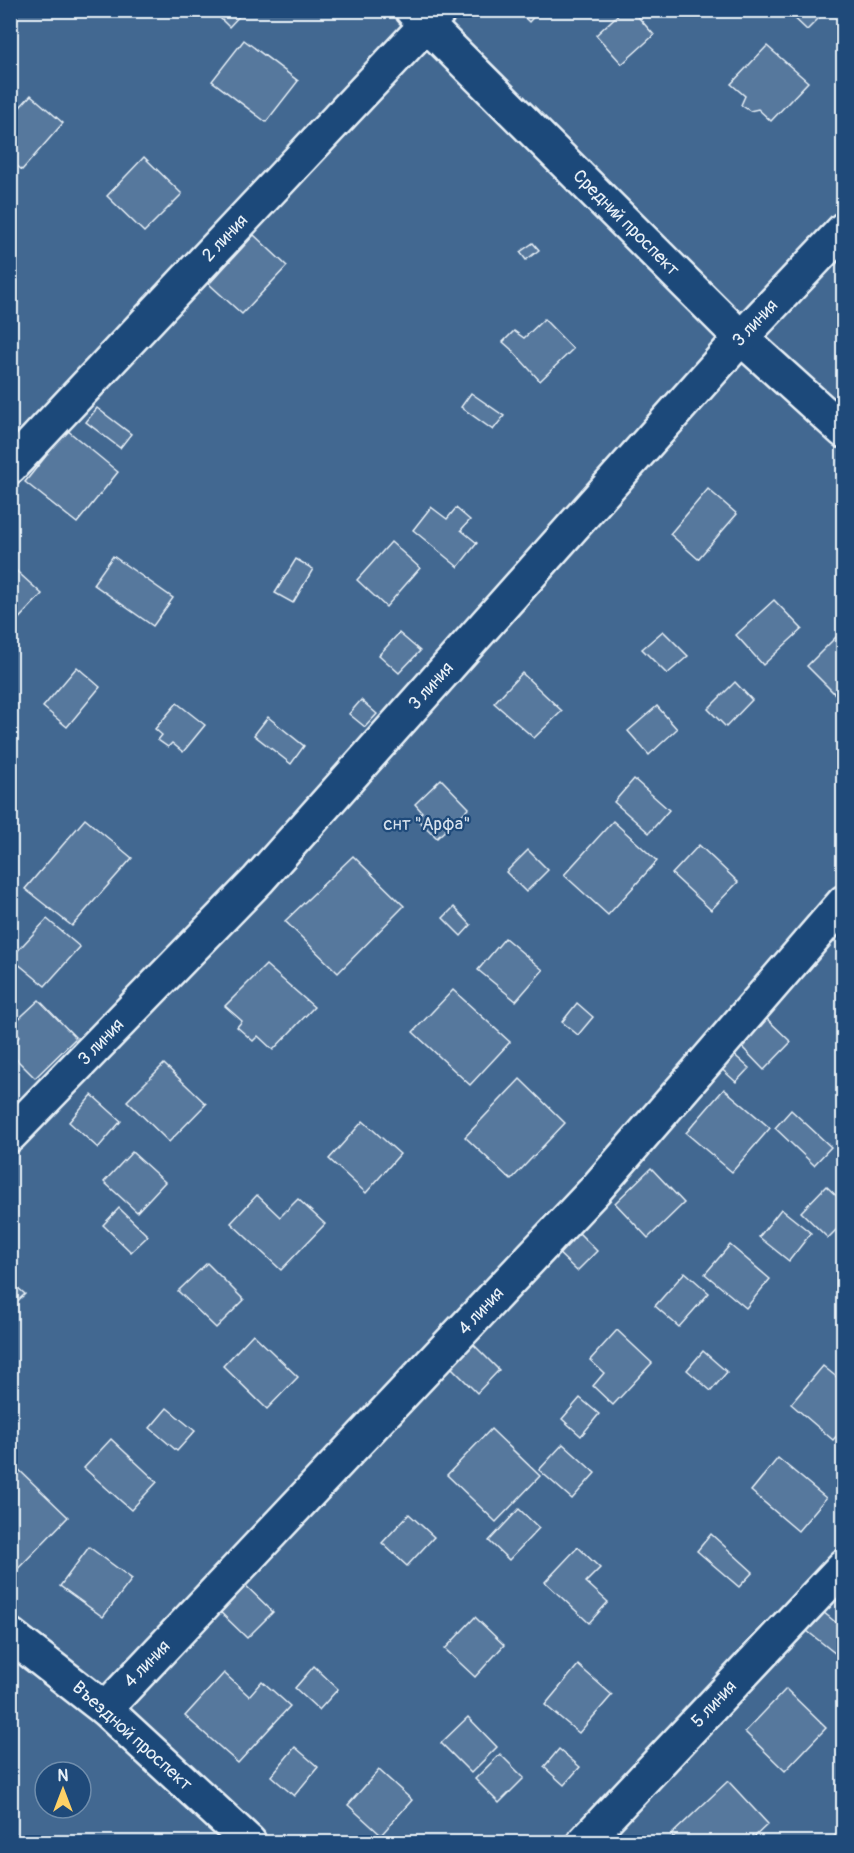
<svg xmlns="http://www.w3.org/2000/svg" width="854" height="1853" viewBox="0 0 854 1853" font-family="Pangolin,sans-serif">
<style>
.green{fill:#436891;stroke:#96acc4;stroke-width:1.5;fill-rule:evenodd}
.building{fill:#57789d;stroke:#e8f1f8;stroke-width:1.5}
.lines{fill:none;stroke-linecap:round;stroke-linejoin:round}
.minor-casing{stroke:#e8f1f8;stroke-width:38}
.minor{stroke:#1f4a7a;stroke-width:33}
.labels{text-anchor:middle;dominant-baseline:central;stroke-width:4.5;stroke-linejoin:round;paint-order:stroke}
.street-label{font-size:18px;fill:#e8f1f8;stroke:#1f4a7a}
.park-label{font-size:18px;fill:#d8e3ee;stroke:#1f4a7a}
</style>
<rect width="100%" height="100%" fill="#27517f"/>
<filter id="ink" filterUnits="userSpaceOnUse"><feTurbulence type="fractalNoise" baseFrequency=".0167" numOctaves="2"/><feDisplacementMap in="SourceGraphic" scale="12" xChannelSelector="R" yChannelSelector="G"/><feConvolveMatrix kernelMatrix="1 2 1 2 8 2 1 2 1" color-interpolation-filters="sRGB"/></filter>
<g filter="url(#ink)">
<path class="green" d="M11,11H843V1842H11ZM45,1772H81V1808H45Z"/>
<g class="building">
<polygon points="212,10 245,10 229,27"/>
<polygon points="517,10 540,10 529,22"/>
<polygon points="623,10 632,10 654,35 622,64 596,35"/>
<polygon points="786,10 827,10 807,30"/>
<polygon points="244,40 298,81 266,122 212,81"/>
<polygon points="767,46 808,82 771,121 758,109 750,111 741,105 745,96 731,84"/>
<polygon points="31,95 63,123 22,170 10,160 10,118"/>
<polygon points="144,157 182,194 144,232 107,196"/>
<polygon points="254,235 287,266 242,314 209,284"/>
<polygon points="533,243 539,250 526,260 520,252"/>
<polygon points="544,319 573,349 540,381 512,350 503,342 514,331 524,338"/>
<polygon points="471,393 504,416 493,430 461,407"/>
<polygon points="97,408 131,434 120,448 86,422"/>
<polygon points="67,430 118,472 77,523 25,482"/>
<polygon points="708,489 737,514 698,559 670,534"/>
<polygon points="431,507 447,519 456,508 470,520 461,530 477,543 458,567 413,530"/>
<polygon points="391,542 420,568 386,607 357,580"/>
<polygon points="113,556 173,598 153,626 93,584"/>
<polygon points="296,559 313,569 293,603 275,593"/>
<polygon points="10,565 42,594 10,628"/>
<polygon points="774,600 802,629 763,665 736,635"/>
<polygon points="844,629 844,700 842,701 807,666"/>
<polygon points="663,631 688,656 667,674 642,649"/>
<polygon points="399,633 420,651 399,673 379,655"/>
<polygon points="77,667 100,687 67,727 43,707"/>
<polygon points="522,673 562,711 534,738 494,703"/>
<polygon points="735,682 752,700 726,727 708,709"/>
<polygon points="361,700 377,714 365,727 349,714"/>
<polygon points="177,703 205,725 183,752 172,743 168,747 158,740 162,735 155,729"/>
<polygon points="657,706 677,729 649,755 628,731"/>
<polygon points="268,717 304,746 291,764 254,735"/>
<polygon points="441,779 469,808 437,838 416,818 422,812 415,804"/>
<polygon points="634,779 669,810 649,833 614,802"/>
<polygon points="85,819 132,858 72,926 25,889"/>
<polygon points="613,821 657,861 608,915 564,875"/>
<polygon points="699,845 738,882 711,910 672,874"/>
<polygon points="528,850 548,870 526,892 506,872"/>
<polygon points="353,856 404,906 338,973 285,921"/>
<polygon points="454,907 471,925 461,936 443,918"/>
<polygon points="47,919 80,947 45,986 11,958"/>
<polygon points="505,938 543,970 516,1001 478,970"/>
<polygon points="266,965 314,1007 273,1050 258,1036 253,1041 237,1027 242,1021 225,1006"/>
<polygon points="453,990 510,1042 470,1085 413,1032"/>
<polygon points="39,1000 76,1038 35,1078 10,1053 10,1045 20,1036 11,1026"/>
<polygon points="577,1003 593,1017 578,1035 562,1022"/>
<polygon points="765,1017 791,1042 764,1070 739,1044"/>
<polygon points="729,1050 749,1068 736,1082 716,1064"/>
<polygon points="164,1064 206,1104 169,1142 127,1101"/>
<polygon points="520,1079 565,1123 511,1180 465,1137"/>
<polygon points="724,1089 770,1128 732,1172 686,1133"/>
<polygon points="92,1095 121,1121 98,1148 69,1122"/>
<polygon points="791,1110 831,1147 814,1165 775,1128"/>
<polygon points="363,1121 400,1154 366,1193 329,1159"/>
<polygon points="132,1152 165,1182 137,1212 104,1182"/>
<polygon points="651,1168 684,1203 648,1238 615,1203"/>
<polygon points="826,1186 844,1203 844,1222 828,1238 801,1212"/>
<polygon points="257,1195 280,1217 298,1199 325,1224 281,1270 231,1223"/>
<polygon points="119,1208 148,1236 131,1252 103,1225"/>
<polygon points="781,1209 811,1233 789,1261 759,1237"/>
<polygon points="572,1226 597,1251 577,1271 551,1246"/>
<polygon points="730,1245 770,1279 746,1308 705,1274"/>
<polygon points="207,1263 244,1300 216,1328 178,1291"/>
<polygon points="685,1272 709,1293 679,1327 655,1306"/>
<polygon points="10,1281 25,1294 10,1308"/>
<polygon points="617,1330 652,1363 613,1405 593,1386 604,1373 590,1360"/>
<polygon points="253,1334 298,1377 267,1409 223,1366"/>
<polygon points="470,1341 499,1370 477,1393 448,1364"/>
<polygon points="703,1351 727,1372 711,1391 687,1370"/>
<polygon points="823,1366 844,1383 844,1428 833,1440 791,1404"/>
<polygon points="580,1398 599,1414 581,1436 562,1419"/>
<polygon points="167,1408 195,1431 177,1451 150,1428"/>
<polygon points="491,1429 540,1476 496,1522 447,1475"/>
<polygon points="111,1439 157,1482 131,1510 84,1468"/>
<polygon points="563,1444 595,1473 572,1499 539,1470"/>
<polygon points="778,1458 826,1498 798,1531 751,1491"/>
<polygon points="14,1465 68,1517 10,1577 10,1469"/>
<polygon points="519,1509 539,1528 509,1560 489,1541"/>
<polygon points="409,1514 434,1537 407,1566 382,1543"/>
<polygon points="711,1534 753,1572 739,1587 697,1551"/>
<polygon points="89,1547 132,1579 103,1617 60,1586"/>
<polygon points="578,1547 600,1568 586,1582 608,1602 589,1623 545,1582"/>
<polygon points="241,1581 273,1612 247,1638 215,1607"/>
<polygon points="823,1612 844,1629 844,1645 836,1654 807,1631"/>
<polygon points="475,1617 504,1645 475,1677 445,1649"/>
<polygon points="578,1665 612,1695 579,1733 545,1705"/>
<polygon points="314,1666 338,1689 319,1710 295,1688"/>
<polygon points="224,1673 249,1696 262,1681 290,1706 238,1763 185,1716"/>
<polygon points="786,1689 826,1728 785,1771 745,1732"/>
<polygon points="468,1717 497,1747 471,1773 441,1743"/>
<polygon points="295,1747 318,1767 294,1796 271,1776"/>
<polygon points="559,1749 580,1767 564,1785 544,1767"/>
<polygon points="500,1754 524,1778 499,1803 475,1779"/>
<polygon points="379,1770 412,1800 381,1835 348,1805"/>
<polygon points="728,1781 768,1824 749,1842 679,1842 671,1835"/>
<polygon points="844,1826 844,1842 829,1842"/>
</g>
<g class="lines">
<g class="minor-casing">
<g id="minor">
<polyline points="412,10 741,338 844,431"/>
<polyline points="10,467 440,10"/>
<polyline points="10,1135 258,880 741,338 844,229"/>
<polyline points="10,1635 105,1709 249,1842"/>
<polyline points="105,1709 595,1190 844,902"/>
<polyline points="584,1842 844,1566"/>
</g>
</g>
<use href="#minor" class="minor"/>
</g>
</g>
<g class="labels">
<g class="street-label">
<text transform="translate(626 223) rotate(45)">Средний проспект</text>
<text transform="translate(225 238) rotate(-47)">2 линия</text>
<text transform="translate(755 323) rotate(-47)">3 линия</text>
<text transform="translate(431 686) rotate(-48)">3 линия</text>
<text transform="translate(101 1042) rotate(-46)">3 линия</text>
<text transform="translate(481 1311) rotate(-47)">4 линия</text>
<text transform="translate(147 1664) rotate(-46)">4 линия</text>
<text transform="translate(714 1704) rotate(-47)">5 линия</text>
<text transform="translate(132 1736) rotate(42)">Въездной проспект</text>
</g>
<g class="park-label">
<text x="427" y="824">снт "Арфа"</text>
</g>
</g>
<rect width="854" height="1853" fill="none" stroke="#1f4a7a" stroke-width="36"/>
<rect x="18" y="18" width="818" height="1817" fill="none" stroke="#e8f1f8" stroke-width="2" filter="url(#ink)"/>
<g transform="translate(63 1790)"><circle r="28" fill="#1f4a7a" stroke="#6f8dac" stroke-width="1.5"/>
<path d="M0-4.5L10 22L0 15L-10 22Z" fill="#ffd166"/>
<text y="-9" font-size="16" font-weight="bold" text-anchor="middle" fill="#e8f1f8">N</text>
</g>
</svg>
